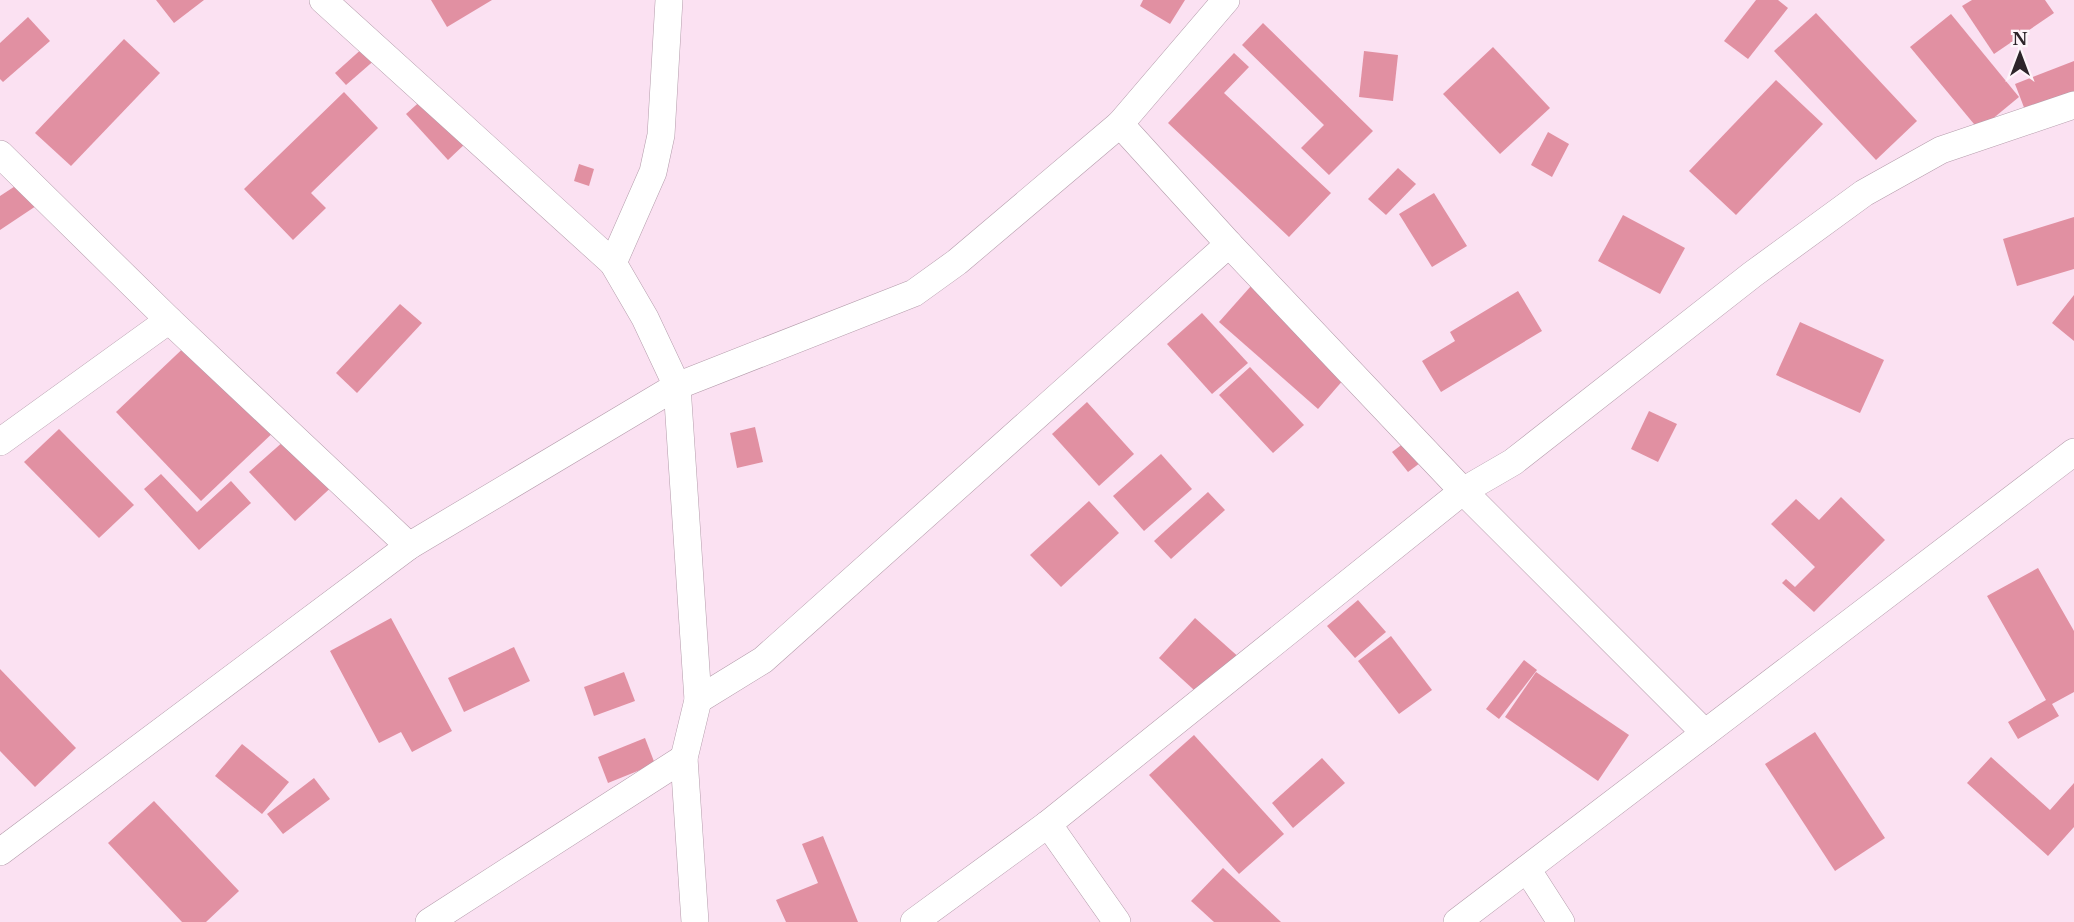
<svg xmlns="http://www.w3.org/2000/svg" width="2074" height="922" viewBox="0 0 2074 922" font-family="'Libre Baskerville',serif">
<style>
.building{fill:#e190a2}
.lines{fill:none;stroke-linecap:round;stroke-linejoin:round}
.minor-casing{stroke:#b49cab;stroke-width:28}
.minor{stroke:#fff;stroke-width:27}
</style>
<rect width="100%" height="100%" fill="#fbe1f2"/>
<g class="building">
<polygon points="156,0 204,0 174,23"/>
<polygon points="431,0 492,0 447,27"/>
<polygon points="1143,0 1185,0 1170,24 1140,6"/>
<polygon points="1756,0 1778,0 1788,8 1748,59 1724,41"/>
<polygon points="1972,0 2045,0 2054,13 1994,54 1962,6"/>
<polygon points="1816,13 1917,121 1876,160 1774,51"/>
<polygon points="1951,14 2019,97 1979,130 1910,47"/>
<polygon points="28,17 50,41 3,82 0,79 0,43"/>
<polygon points="1263,23 1373,131 1329,175 1301,148 1324,125 1242,45"/>
<polygon points="124,39 160,73 71,166 35,133"/>
<polygon points="365,46 377,58 346,85 335,73"/>
<polygon points="1493,47 1550,108 1500,154 1443,94"/>
<polygon points="1364,51 1398,55 1393,101 1359,97"/>
<polygon points="1234,53 1249,67 1224,93 1331,193 1289,237 1168,123"/>
<polygon points="2074,61 2074,91 2025,110 2015,84"/>
<polygon points="1776,80 1823,124 1736,215 1689,171"/>
<polygon points="344,92 378,128 311,193 326,208 293,240 244,189"/>
<polygon points="425,97 467,142 448,160 406,114"/>
<polygon points="1548,132 1569,144 1552,177 1531,165"/>
<polygon points="579,164 594,169 589,186 574,181"/>
<polygon points="1398,168 1416,184 1386,215 1368,199"/>
<polygon points="26,179 42,202 0,230 0,196"/>
<polygon points="1434,193 1467,246 1432,267 1399,214"/>
<polygon points="1623,215 1685,248 1660,294 1598,261"/>
<polygon points="2074,217 2074,269 2017,286 2003,239"/>
<polygon points="1259,277 1358,363 1318,409 1219,322"/>
<polygon points="1518,291 1542,331 1441,392 1422,361 1455,341 1450,332"/>
<polygon points="2074,295 2074,341 2052,323"/>
<polygon points="400,304 422,323 357,393 336,373"/>
<polygon points="1202,313 1248,363 1212,394 1167,344"/>
<polygon points="1800,322 1884,360 1860,413 1776,375"/>
<polygon points="193,339 278,428 201,501 116,412"/>
<polygon points="1250,367 1304,425 1273,453 1219,395"/>
<polygon points="1087,402 1134,454 1099,486 1052,434"/>
<polygon points="1649,411 1677,424 1658,462 1631,449"/>
<polygon points="755,427 763,462 737,468 730,433"/>
<polygon points="59,429 134,505 99,538 24,462"/>
<polygon points="293,433 338,481 295,521 249,472"/>
<polygon points="1416,434 1432,454 1408,472 1392,452"/>
<polygon points="1161,454 1192,489 1144,531 1113,496"/>
<polygon points="161,474 197,512 231,481 251,503 199,550 144,489"/>
<polygon points="1208,492 1225,510 1171,559 1154,541"/>
<polygon points="1841,497 1885,540 1814,612 1782,583 1786,579 1795,587 1815,567 1771,524 1796,499 1819,520"/>
<polygon points="1089,501 1119,533 1061,587 1030,555"/>
<polygon points="2038,568 2074,631 2074,692 2052,704 2059,716 2018,739 2008,722 2046,700 1987,596"/>
<polygon points="1358,600 1386,632 1355,658 1327,626"/>
<polygon points="391,618 452,731 412,752 401,732 379,743 330,651"/>
<polygon points="1195,618 1242,660 1205,700 1159,658"/>
<polygon points="1391,636 1432,690 1399,714 1358,661"/>
<polygon points="514,647 530,681 464,712 448,678"/>
<polygon points="1524,660 1537,670 1499,719 1486,709"/>
<polygon points="0,669 76,748 35,787 0,751"/>
<polygon points="624,672 635,701 594,716 584,687"/>
<polygon points="1536,672 1629,735 1598,781 1505,717"/>
<polygon points="1815,732 1885,838 1835,871 1765,764"/>
<polygon points="1194,735 1284,834 1239,874 1149,775"/>
<polygon points="645,738 655,764 608,783 598,757"/>
<polygon points="242,744 289,782 262,814 215,776"/>
<polygon points="1991,757 2050,810 2074,783 2074,827 2048,856 1967,783"/>
<polygon points="1322,758 1345,783 1293,828 1272,803"/>
<polygon points="314,778 330,799 283,834 267,814"/>
<polygon points="154,801 239,891 206,922 182,922 108,843"/>
<polygon points="823,836 858,922 786,922 776,900 818,883 802,844"/>
<polygon points="1223,868 1281,922 1214,922 1191,901"/>
</g>
<g class="lines">
<g class="minor-casing">
<g id="minor">
<polyline points="323,0 613,263 645,318 677,386 698,700 684,758 695,922"/>
<polyline points="1120,124 1229,244 1463,491 1705,733"/>
<polyline points="0,154 169,320 409,546"/>
<polyline points="613,263 653,172 661,135 669,0"/>
<polyline points="0,442 169,320"/>
<polyline points="698,700 763,660 1229,244"/>
<polyline points="1048,824 1117,922"/>
<polyline points="0,852 409,546 677,386 914,293 957,262 1120,124 1226,0"/>
<polyline points="1527,869 1561,922"/>
<polyline points="429,922 684,758"/>
<polyline points="914,922 1048,824 1463,491 1513,462 1753,274 1864,193 1941,150 2074,105"/>
<polyline points="1457,922 2074,452"/>
</g>
</g>
<use href="#minor" class="minor"/>
</g>
<g transform="translate(2020 54)" stroke="#fef4fa" stroke-width="4.5" paint-order="stroke">
<path d="M0-4.5L10 22L0 15L-10 22Z" fill="#2d242a"/>
<text y="-9" font-size="16" font-weight="bold" text-anchor="middle" fill="#2d242a">N</text>
</g>
</svg>
